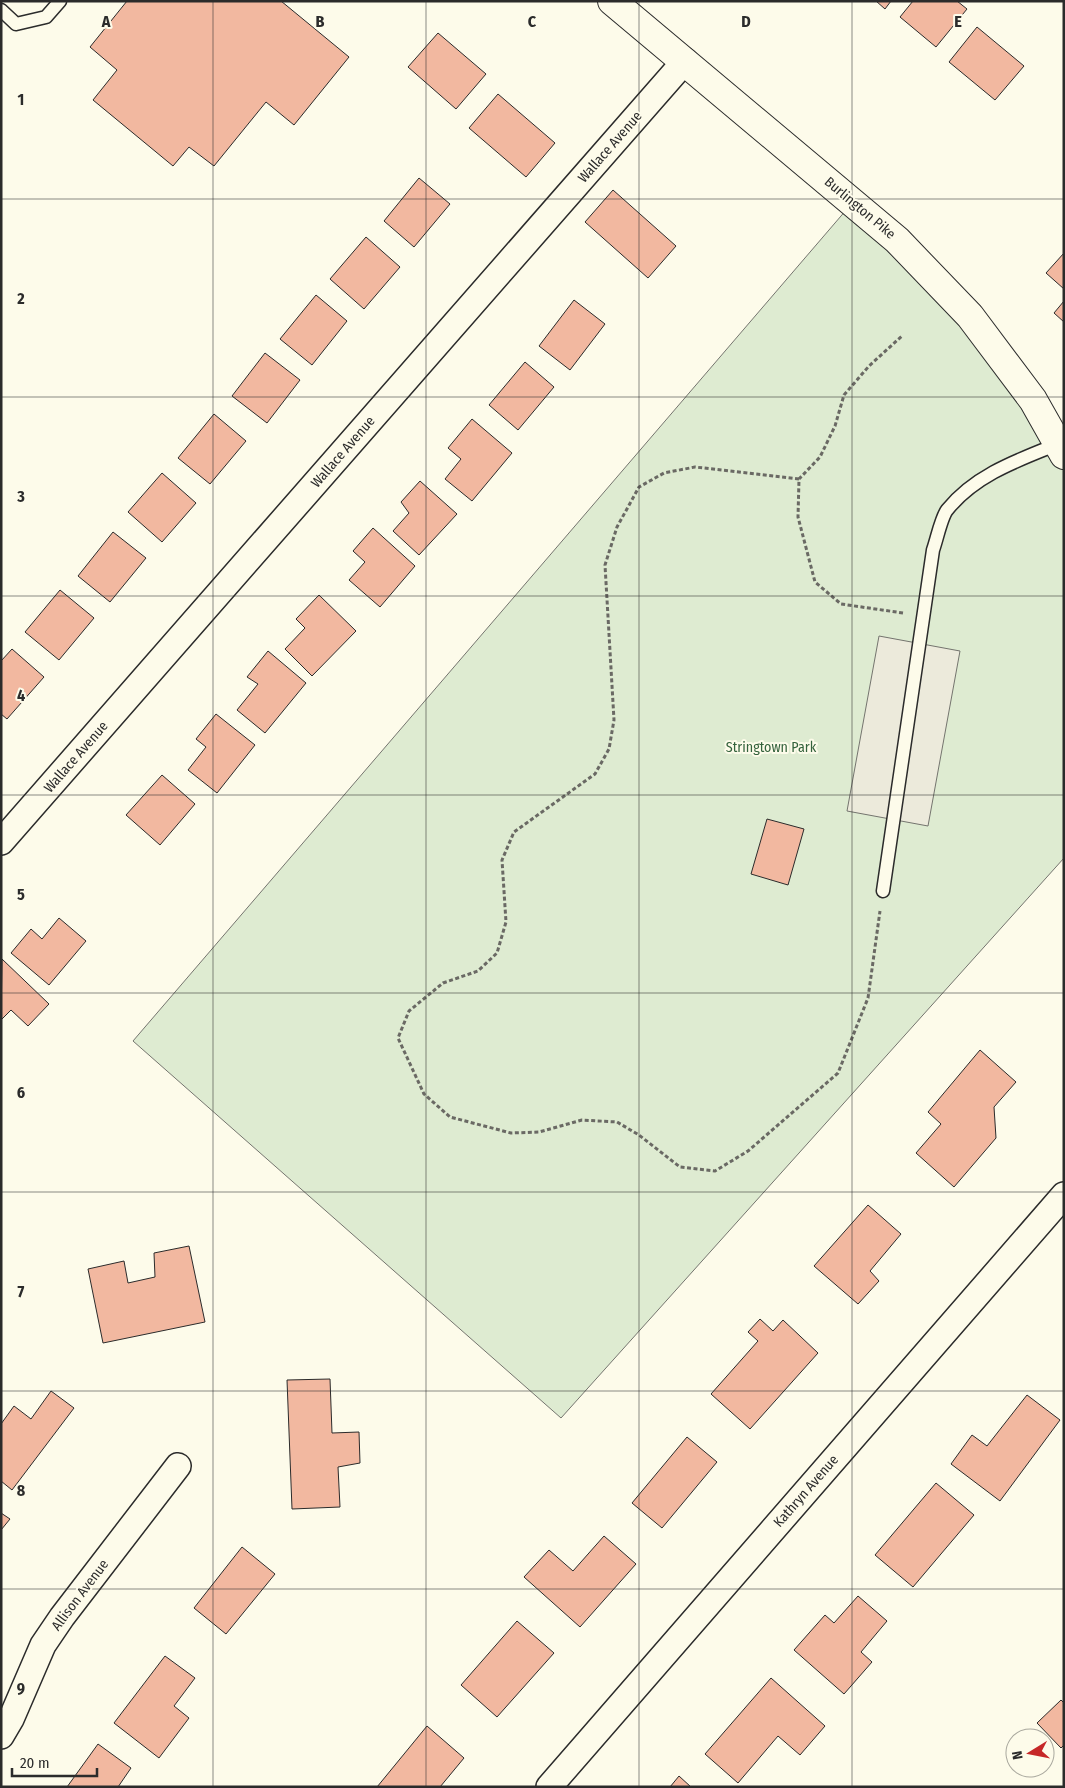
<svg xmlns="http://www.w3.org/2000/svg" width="1065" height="1788" viewBox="0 0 1065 1788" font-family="'Fira Sans Condensed',sans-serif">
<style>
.green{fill:#deebd1;stroke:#74746e}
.parking{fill:#eceadb;stroke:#74746e}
.building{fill:#f2b8a0;stroke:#2b2b2b}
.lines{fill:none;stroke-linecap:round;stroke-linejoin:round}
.service-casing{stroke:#2b2b2b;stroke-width:15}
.minor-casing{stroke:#2b2b2b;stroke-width:28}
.primary-casing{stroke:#2b2b2b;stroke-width:30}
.path{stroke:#6a6964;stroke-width:3;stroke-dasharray:4 2.5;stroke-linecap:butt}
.service{stroke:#fdfbea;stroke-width:12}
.minor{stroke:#fdfbea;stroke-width:25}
.primary{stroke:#fdfbea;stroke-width:28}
.grid{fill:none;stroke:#2b2b2b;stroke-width:1;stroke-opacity:0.55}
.labels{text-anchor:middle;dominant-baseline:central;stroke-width:4;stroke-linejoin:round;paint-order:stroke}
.street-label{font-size:14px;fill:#2b2b2b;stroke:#fdfbea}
.park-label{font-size:14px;fill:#34623c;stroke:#fdfbea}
.grid-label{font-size:16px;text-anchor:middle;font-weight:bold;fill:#2b2b2b;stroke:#fdfbea;stroke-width:4;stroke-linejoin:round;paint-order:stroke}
</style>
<rect width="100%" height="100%" fill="#fdfbea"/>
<polygon class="green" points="853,202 897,240 1064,455 1064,858 561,1418 133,1041"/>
<polygon class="parking" points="879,636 960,651 928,826 847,811"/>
<g class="building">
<polygon points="127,1 281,1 349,57 294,125 266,102 214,166 189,147 173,166 93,100 117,70 90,47"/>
<polygon points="876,1 891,1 885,9"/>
<polygon points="913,1 957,1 967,9 936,47 900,17"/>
<polygon points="977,27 1024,66 995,100 949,62"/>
<polygon points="438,33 486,74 456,109 408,67"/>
<polygon points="498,94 555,143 526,177 469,128"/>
<polygon points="419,178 450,204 414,247 384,221"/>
<polygon points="613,190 676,246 648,278 585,222"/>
<polygon points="366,237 400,267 364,309 330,279"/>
<polygon points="1064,253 1064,289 1046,273"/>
<polygon points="316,295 347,321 312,365 280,339"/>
<polygon points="574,300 605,324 570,370 539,346"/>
<polygon points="1064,301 1064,322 1054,313"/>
<polygon points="265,353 300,380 267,423 232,396"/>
<polygon points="525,362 554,387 518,430 489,405"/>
<polygon points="214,414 246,441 210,484 178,458"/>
<polygon points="472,419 512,453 472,501 445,479 461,459 448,448"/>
<polygon points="162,473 196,503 162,542 128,512"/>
<polygon points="420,481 457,514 419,555 393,531 409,513 401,502"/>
<polygon points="373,528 415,566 380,607 349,580 365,562 353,551"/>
<polygon points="113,532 146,558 110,602 78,576"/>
<polygon points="60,590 94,618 59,660 25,632"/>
<polygon points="319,595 356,631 312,676 285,649 305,628 296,619"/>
<polygon points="12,649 44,677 7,719 1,714 1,661"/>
<polygon points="268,651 306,683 265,733 237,710 258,684 247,677"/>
<polygon points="216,714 255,745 217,793 188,770 206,747 196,739"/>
<polygon points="162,775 195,804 160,845 126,815"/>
<polygon points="767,819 804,829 788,885 751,874"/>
<polygon points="59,918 86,941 49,985 11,953 31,929 42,939"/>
<polygon points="2,959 49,1004 28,1026 11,1010 1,1020"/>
<polygon points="980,1050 1016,1082 994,1107 996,1138 954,1187 916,1153 941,1124 928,1112"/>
<polygon points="868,1205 901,1234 870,1271 879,1281 858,1304 814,1266"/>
<polygon points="189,1246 205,1322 103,1343 88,1269 124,1261 128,1283 155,1277 154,1253"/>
<polygon points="760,1319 773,1331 783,1320 818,1353 750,1429 711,1394 758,1341 748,1332"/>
<polygon points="330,1379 332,1433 359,1432 360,1463 338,1467 340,1507 292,1509 287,1380"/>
<polygon points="51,1391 74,1408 12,1490 1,1481 1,1424 14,1406 31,1419"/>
<polygon points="1027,1395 1060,1420 1000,1501 951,1464 972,1435 987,1446"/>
<polygon points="687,1437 717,1462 662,1528 632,1503"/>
<polygon points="936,1483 974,1515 913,1587 875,1555"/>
<polygon points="1,1513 10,1519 1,1530"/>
<polygon points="604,1536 636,1564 580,1627 524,1577 549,1550 573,1571"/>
<polygon points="242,1547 275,1574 226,1634 194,1608"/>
<polygon points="858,1596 887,1621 861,1652 872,1662 844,1694 794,1650 825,1615 834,1623"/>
<polygon points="517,1621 554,1653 497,1717 461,1685"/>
<polygon points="165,1656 195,1678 174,1706 189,1718 159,1758 114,1723"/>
<polygon points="771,1678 825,1726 800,1755 778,1736 738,1783 705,1754"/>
<polygon points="1061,1700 1064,1703 1064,1745 1061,1748 1037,1723"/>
<polygon points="427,1726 464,1758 440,1787 377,1787"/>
<polygon points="98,1744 131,1768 118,1787 67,1787"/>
<polygon points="679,1776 691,1787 670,1787"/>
</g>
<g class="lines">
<g class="service-casing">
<g id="service">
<polyline points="1,10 16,24 46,17 60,1"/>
<path d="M883,891L933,550C937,539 941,518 947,510C975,475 1018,460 1058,444"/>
</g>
</g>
<g class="minor-casing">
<g id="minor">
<polyline points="1,842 685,61"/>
<polyline points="1,1736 11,1719 43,1645 62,1617 178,1466"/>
<polyline points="549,1787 1064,1195"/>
</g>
</g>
<g class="primary-casing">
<polyline id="primary" points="612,1 897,240 970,316 1033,400 1064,455"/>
</g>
<g class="path">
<polyline points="799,479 695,467 664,473 639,487 617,527 605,565 614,720 609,749 595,774 514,832 502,860 506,922 497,953 478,971 443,983 409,1011 398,1038 424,1094 450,1117 511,1133 539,1132 582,1120 617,1122 639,1135 680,1167 715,1171 748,1151 838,1073 868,998 880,911"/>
<polyline points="903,613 841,604 815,582 798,517 799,479 820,457 835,426 844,395 869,366 903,335"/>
</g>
<use href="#service" class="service"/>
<use href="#minor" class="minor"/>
<use href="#primary" class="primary"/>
</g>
<path class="grid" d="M213,1V1787M426,1V1787M639,1V1787M852,1V1787M1,199H1064M1,397H1064M1,596H1064M1,795H1064M1,993H1064M1,1192H1064M1,1391H1064M1,1589H1064"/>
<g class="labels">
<g class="street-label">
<text transform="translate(610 147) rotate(-49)">Wallace Avenue</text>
<text transform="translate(860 208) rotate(40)">Burlington Pike</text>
<text transform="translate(343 452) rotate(-49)">Wallace Avenue</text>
<text transform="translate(76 757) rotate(-49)">Wallace Avenue</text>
<text transform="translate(806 1491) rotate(-49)">Kathryn Avenue</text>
<text transform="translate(80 1595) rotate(-53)">Allison Avenue</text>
</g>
<g class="park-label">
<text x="771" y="747">Stringtown Park</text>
</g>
</g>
<g class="grid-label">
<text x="106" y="27">A</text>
<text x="320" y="27">B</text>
<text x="532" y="27">C</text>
<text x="746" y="27">D</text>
<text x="958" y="27">E</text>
<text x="21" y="105">1</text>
<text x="21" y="304">2</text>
<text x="21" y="502">3</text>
<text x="21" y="701">4</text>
<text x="21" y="900">5</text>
<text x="21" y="1098">6</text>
<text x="21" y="1297">7</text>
<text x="21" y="1496">8</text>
<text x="21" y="1694">9</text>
</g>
<rect width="1065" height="1788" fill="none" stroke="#2b2b2b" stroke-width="5"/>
<g transform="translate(1030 1753) rotate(260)"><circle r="24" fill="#fdfbea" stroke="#a9a89e"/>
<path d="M0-4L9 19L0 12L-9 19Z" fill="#c62828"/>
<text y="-8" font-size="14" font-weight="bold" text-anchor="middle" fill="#2b2b2b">N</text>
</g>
<path d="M12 1768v8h85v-8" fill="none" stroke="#2b2b2b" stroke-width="2.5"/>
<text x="20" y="1768" font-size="15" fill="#2b2b2b" stroke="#fdfbea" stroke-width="4" paint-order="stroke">20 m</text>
</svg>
